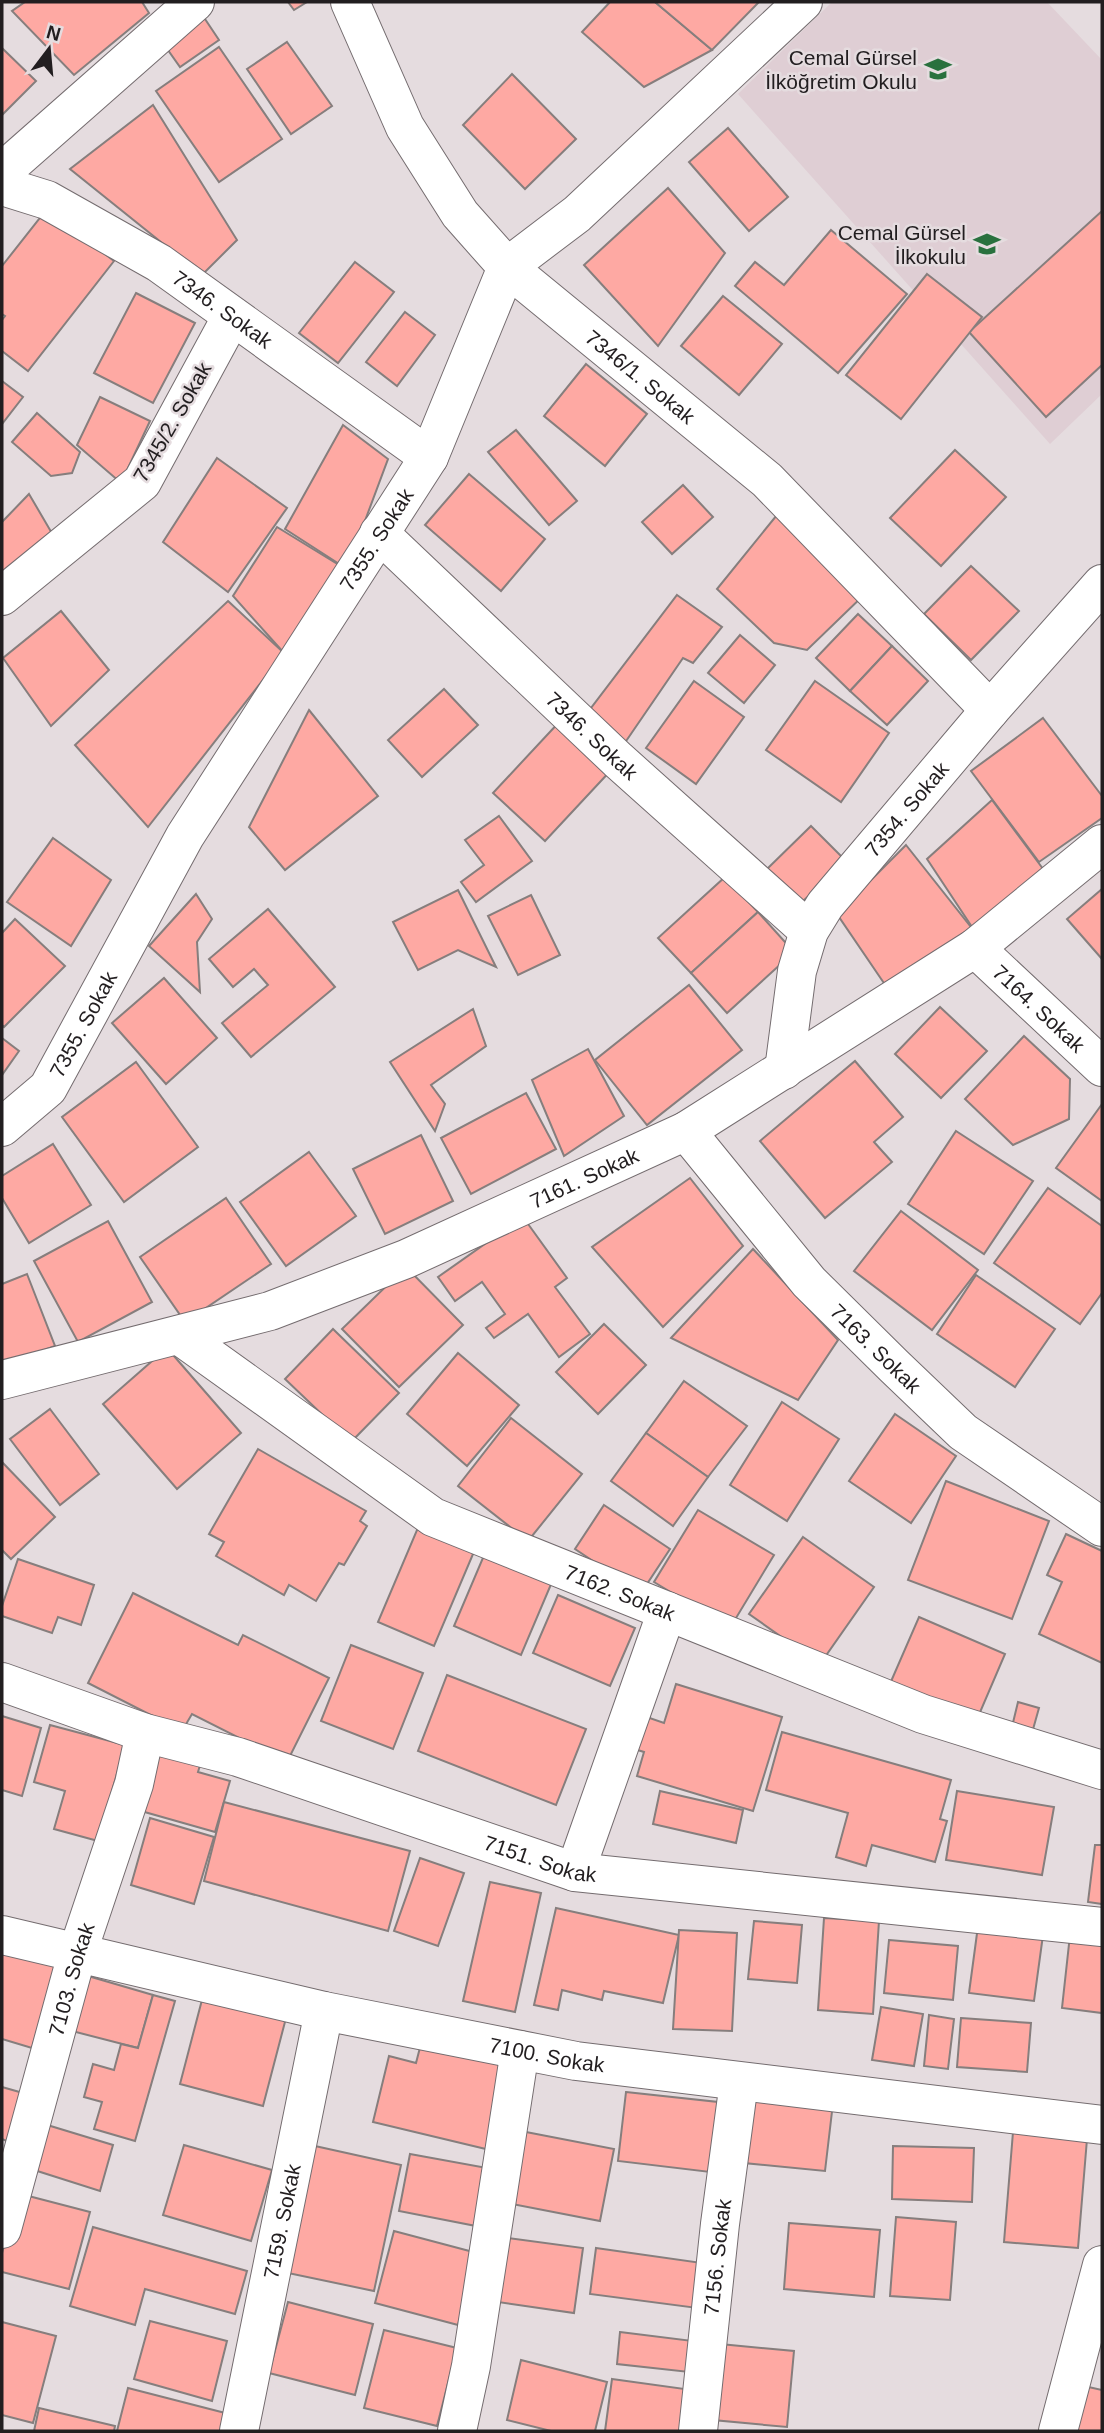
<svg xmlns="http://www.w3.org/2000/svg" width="1104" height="2433" viewBox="0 0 1104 2433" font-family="Arial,sans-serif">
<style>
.built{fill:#dfced4}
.building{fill:#fea9a3;stroke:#867e7d;stroke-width:2}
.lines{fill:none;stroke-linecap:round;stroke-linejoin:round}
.minor-casing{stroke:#746c6f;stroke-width:40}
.minor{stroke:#fff;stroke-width:38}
.labels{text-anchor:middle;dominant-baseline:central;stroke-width:5;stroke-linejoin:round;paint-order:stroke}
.poi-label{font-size:21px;fill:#221e20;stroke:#e5dcdf;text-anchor:end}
.street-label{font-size:21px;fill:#221e20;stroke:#e5dcdf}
</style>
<rect width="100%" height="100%" fill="#e5dcdf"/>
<polygon class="built" points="832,2 1047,2 1102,60 1102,394 1050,444 738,94"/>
<g class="building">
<polygon points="25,2 142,2 149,13 74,75 12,11"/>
<polygon points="288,2 307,2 294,10"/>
<polygon points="610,2 655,2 712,50 644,87 582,32"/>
<polygon points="655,2 759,2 712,50"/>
<polygon points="203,16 219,40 180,67 163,43"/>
<polygon points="287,42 332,106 291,134 247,69"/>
<polygon points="219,47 282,139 219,182 156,91"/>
<polygon points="2,48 36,81 2,115"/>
<polygon points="512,74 576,139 525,189 463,125"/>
<polygon points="153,105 237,240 202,275 70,169"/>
<polygon points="728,128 788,197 749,231 689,162"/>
<polygon points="668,188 725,253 658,346 584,265"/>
<polygon points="47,209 114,261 28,371 2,351 2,320 5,316 2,314 2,266"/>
<polygon points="1102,211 1102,365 1046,417 969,332"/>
<polygon points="831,230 907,294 838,373 735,286 755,262 784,285"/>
<polygon points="355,262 394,292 338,363 299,333"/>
<polygon points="927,274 982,317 901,419 846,375"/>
<polygon points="136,293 195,323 153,403 94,373"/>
<polygon points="723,296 782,344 739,395 681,346"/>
<polygon points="405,312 435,335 397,386 366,362"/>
<polygon points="586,364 647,414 605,466 544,416"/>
<polygon points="2,381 23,397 2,424"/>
<polygon points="100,397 150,421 121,483 77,445"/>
<polygon points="37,413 80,452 72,473 51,476 12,442"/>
<polygon points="343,425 388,459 347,569 285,529"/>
<polygon points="516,430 577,501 549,525 488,452"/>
<polygon points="955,450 1006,497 941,566 890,518"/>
<polygon points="217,458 287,508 228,592 163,542"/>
<polygon points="469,474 545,539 501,591 425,525"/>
<polygon points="683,485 713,517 672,554 642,522"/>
<polygon points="29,494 53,535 9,579 2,571 2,522"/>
<polygon points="781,510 868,591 807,650 774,643 717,589"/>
<polygon points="277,527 339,565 284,653 233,596"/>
<polygon points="971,566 1019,611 971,660 924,614"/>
<polygon points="677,595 722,627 693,663 683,658 622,747 588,712"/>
<polygon points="228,601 284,653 148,827 75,745"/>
<polygon points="61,611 109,670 51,726 3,658"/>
<polygon points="858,614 892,646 850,691 816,658"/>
<polygon points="740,635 775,665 744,703 708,673"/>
<polygon points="892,646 928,681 887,725 850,691"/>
<polygon points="694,681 744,717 696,784 646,748"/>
<polygon points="815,681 889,733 841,802 766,750"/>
<polygon points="444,689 478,725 422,777 388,740"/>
<polygon points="309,710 378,796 285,870 249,827"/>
<polygon points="1043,718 1102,796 1102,818 1039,862 971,771"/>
<polygon points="562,719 614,767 545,841 493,793"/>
<polygon points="992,800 1049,877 978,936 927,859"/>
<polygon points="499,816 532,861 476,902 461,882 484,865 465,840"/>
<polygon points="811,826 846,861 801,903 767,869"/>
<polygon points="53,838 111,880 71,946 7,902"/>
<polygon points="906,845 978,936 890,992 837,914"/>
<polygon points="725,877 758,912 691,973 658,938"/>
<polygon points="1102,889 1102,959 1067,919"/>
<polygon points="458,890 496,967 458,950 418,970 393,922"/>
<polygon points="196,894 212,919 197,942 200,992 149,946"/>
<polygon points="531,895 560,955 518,975 488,916"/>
<polygon points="268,909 335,987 251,1057 222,1023 268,985 254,969 233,987 209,959"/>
<polygon points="758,912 794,952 727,1013 691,973"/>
<polygon points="15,919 65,966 4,1027 2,1025 2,933"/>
<polygon points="164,978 217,1038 166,1084 112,1023"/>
<polygon points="689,985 742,1050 647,1125 595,1060"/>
<polygon points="940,1007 987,1051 941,1098 895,1054"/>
<polygon points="473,1009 486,1046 431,1085 445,1104 435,1131 390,1062"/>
<polygon points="1024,1036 1070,1079 1069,1119 1013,1145 965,1099"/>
<polygon points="2,1038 19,1051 2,1075"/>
<polygon points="588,1049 624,1116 564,1156 532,1080"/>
<polygon points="855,1061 903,1117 874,1142 892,1162 825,1218 760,1141"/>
<polygon points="136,1062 198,1147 124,1202 62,1117"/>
<polygon points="526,1093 556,1149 471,1194 441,1138"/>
<polygon points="1102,1104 1102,1201 1056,1168"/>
<polygon points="956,1131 1033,1181 984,1254 908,1204"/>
<polygon points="421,1135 453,1201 385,1234 353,1169"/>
<polygon points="53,1144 91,1205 29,1243 2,1198 2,1176"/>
<polygon points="309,1152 356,1216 286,1266 240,1202"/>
<polygon points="690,1178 743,1246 663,1327 592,1247"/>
<polygon points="1048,1188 1102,1226 1102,1293 1080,1324 994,1263"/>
<polygon points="226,1198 271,1264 185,1322 140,1257"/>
<polygon points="901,1211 978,1270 932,1330 854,1271"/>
<polygon points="523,1217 567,1278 555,1287 590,1334 559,1357 528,1314 494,1338 486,1328 505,1314 482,1282 455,1301 438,1277"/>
<polygon points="108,1221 152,1302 78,1342 34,1261"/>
<polygon points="753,1249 838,1340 798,1400 671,1338"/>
<polygon points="406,1267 463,1325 399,1387 342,1329"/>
<polygon points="27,1274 55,1346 2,1366 2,1284"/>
<polygon points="976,1275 1055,1329 1015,1387 937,1334"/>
<polygon points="604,1324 646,1365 598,1414 556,1372"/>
<polygon points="333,1329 399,1393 351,1442 285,1379"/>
<polygon points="167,1348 241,1433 177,1489 103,1404"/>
<polygon points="458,1353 519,1405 467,1466 407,1414"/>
<polygon points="684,1381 747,1426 708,1477 646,1433"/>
<polygon points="782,1402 839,1439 787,1521 730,1485"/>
<polygon points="50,1409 99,1474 60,1505 10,1439"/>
<polygon points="895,1414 956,1456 911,1523 849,1481"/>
<polygon points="511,1418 582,1474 528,1541 458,1486"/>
<polygon points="646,1433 708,1477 673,1526 611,1481"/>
<polygon points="258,1449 366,1511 360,1521 367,1526 344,1565 339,1563 316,1601 289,1585 284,1595 216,1556 224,1542 209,1534"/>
<polygon points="2,1462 55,1517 11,1559 2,1550"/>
<polygon points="946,1481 1049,1521 1012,1619 908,1580"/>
<polygon points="604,1505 670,1549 641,1593 575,1549"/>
<polygon points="698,1510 774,1555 730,1628 654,1582"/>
<polygon points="420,1523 476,1547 434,1646 378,1622"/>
<polygon points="1066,1534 1102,1551 1102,1663 1039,1634 1062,1582 1047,1575"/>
<polygon points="803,1537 874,1587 820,1664 749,1614"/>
<polygon points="485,1553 552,1582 521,1655 454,1626"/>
<polygon points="18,1559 94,1585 81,1625 58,1617 52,1633 2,1616 2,1606"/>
<polygon points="133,1593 238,1645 243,1635 329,1678 287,1762 192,1714 182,1731 88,1683"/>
<polygon points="558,1595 635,1628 610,1686 533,1653"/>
<polygon points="919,1617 1005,1654 975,1724 889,1686"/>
<polygon points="351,1645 423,1673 393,1749 321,1721"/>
<polygon points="447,1675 586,1729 556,1805 418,1751"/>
<polygon points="676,1684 782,1717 753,1811 637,1776 644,1752 631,1748 641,1715 664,1723"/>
<polygon points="1018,1702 1039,1708 1030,1740 1010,1735"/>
<polygon points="2,1716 41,1728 22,1796 2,1790"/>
<polygon points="50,1725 125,1745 98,1841 54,1829 65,1791 34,1782"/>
<polygon points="782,1732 951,1780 940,1819 947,1821 935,1862 872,1845 866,1866 836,1857 848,1813 766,1790"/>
<polygon points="153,1747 201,1762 198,1772 230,1781 215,1832 134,1809"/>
<polygon points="660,1791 743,1810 736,1843 653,1824"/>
<polygon points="957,1791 1054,1807 1042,1875 946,1860"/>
<polygon points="224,1802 410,1851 388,1931 204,1881"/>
<polygon points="150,1818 214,1837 194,1904 131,1885"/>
<polygon points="1095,1845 1102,1845 1102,1904 1088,1902"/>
<polygon points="420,1858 464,1873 438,1946 394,1931"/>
<polygon points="490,1882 541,1893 515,2012 463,2001"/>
<polygon points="556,1908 679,1935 663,2003 604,1991 602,2000 562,1990 558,2010 534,2005"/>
<polygon points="824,1918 879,1921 873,2014 818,2010"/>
<polygon points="754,1921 802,1925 797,1983 748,1979"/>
<polygon points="978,1926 1043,1935 1034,2001 969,1993"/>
<polygon points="679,1930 737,1933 732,2031 673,2029"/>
<polygon points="1070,1935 1102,1938 1102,2013 1062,2008"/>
<polygon points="889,1940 958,1946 953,2000 884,1993"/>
<polygon points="2,1946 57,1962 32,2048 2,2039"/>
<polygon points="88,1976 153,1995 138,2048 72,2031"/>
<polygon points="153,1995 175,2001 135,2141 94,2129 102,2102 84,2097 93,2064 114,2070 121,2044 138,2048"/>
<polygon points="203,1996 286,2018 263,2106 180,2084"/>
<polygon points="881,2007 923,2014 914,2066 872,2060"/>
<polygon points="929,2015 954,2019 948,2069 924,2066"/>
<polygon points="961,2018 1031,2023 1027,2072 957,2067"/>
<polygon points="423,2036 511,2058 490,2150 373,2122 389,2056 416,2063"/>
<polygon points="2,2087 23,2093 9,2142 2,2139"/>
<polygon points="626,2092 718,2102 710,2172 618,2161"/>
<polygon points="751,2094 833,2103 825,2171 744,2163"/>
<polygon points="44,2124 113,2145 100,2191 31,2169"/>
<polygon points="526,2132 614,2149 600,2221 512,2204"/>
<polygon points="1013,2132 1087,2139 1078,2248 1004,2242"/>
<polygon points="184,2145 272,2170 251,2241 163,2215"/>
<polygon points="315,2146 401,2165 374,2291 288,2273"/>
<polygon points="893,2146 974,2148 972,2202 892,2199"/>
<polygon points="410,2154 487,2168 476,2226 399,2211"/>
<polygon points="17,2193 90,2212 69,2289 2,2272 2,2253"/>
<polygon points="896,2217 956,2222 950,2300 890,2296"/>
<polygon points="789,2223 880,2230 874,2297 784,2289"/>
<polygon points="93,2227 247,2271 235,2314 145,2289 135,2325 70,2306"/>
<polygon points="394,2231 477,2253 458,2325 375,2303"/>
<polygon points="500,2237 583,2248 574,2313 491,2301"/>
<polygon points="596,2248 702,2263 697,2308 590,2294"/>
<polygon points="288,2302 373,2324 355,2395 269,2373"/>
<polygon points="150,2321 227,2341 212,2401 134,2379"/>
<polygon points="2,2322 56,2336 33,2423 2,2415"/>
<polygon points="384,2330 457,2348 437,2426 364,2408"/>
<polygon points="620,2332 693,2341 689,2372 617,2364"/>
<polygon points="720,2344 794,2351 787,2427 713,2420"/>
<polygon points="521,2360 607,2382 595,2431 551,2431 507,2420"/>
<polygon points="612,2379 692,2390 687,2431 605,2431"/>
<polygon points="1084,2386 1102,2390 1102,2431 1074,2431"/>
<polygon points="128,2388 233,2415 228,2431 117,2431"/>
<polygon points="39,2408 115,2426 114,2431 34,2431"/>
</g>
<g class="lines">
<g class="minor-casing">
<g id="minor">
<path id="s1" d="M350,2L405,127L460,214L507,267L767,480L990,710"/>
<polyline points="2,172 195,2"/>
<path id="s2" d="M2,186L47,200L159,263L429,457"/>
<path id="s3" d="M379,533L618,760L809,931"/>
<polyline points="2,596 142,482 232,316"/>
<path id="s4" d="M975,948L1102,1067"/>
<path id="s5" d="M784,1070L797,971L809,931L825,905L990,710L1102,584"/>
<path id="s6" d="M2,1127L48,1088L185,836L429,457L507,267L577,214L803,2"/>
<path id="s7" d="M686,1131L809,1282L894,1366L963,1432L1102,1527"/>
<path id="s8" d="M179,1335L433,1517L923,1714L1102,1770"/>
<path id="s9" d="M2,1380L270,1311L406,1259L686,1131L975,948L1102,844"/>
<path id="s10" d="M2,1682L145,1733L238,1757L575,1872L1102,1927"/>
<polyline points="575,1872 667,1611"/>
<path id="s11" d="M2,1935L324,2011L576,2061L1102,2125"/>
<path id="s12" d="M2,2229L77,1954L134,1784L145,1733"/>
<path id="s13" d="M239,2431L324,2011"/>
<polyline points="457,2431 471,2366 520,2050"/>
<path id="s14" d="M698,2431L720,2224L739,2082"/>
<polyline points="1058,2431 1102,2265"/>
</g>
</g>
<use href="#minor" class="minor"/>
</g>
<defs>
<g id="school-bare" transform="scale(2.1)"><path d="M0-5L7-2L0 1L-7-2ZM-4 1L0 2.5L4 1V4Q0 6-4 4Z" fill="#29713e" stroke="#e5dcdf" stroke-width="2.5" paint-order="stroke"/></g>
</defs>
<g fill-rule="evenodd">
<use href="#school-bare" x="938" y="69"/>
<use href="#school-bare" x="987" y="244"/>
</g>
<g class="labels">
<g class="poi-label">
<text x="917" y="57">Cemal Gürsel<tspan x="917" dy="24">İlköğretim Okulu</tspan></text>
<text x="966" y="232">Cemal Gürsel<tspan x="966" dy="24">İlkokulu</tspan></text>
</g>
<g class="street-label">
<text stroke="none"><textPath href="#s2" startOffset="254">7346. Sokak</textPath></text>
<text stroke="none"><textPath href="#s1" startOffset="483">7346/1. Sokak</textPath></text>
<text transform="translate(172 422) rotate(-60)">7345/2. Sokak</text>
<text stroke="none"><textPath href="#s6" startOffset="700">7355. Sokak</textPath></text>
<text stroke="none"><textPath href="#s3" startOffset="294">7346. Sokak</textPath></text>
<text stroke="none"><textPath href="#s5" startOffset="298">7354. Sokak</textPath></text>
<text stroke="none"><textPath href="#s4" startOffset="88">7164. Sokak</textPath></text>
<text stroke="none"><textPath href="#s6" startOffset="133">7355. Sokak</textPath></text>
<text stroke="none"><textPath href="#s9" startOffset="618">7161. Sokak</textPath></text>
<text stroke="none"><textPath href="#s7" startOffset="289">7163. Sokak</textPath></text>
<text stroke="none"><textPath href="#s8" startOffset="514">7162. Sokak</textPath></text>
<text stroke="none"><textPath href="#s10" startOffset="567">7151. Sokak</textPath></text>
<text stroke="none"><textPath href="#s12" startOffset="259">7103. Sokak</textPath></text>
<text stroke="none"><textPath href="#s11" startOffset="558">7100. Sokak</textPath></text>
<text stroke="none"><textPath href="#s13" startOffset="214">7159. Sokak</textPath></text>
<text stroke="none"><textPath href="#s14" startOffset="175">7156. Sokak</textPath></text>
</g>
</g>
<rect width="1104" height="2433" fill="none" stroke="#221e20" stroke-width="7"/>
<g transform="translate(49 49) rotate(16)" stroke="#e5dcdf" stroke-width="5" paint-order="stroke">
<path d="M0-5L12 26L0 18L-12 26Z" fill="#221e20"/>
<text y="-10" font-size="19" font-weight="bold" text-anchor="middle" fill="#221e20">N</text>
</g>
</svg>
